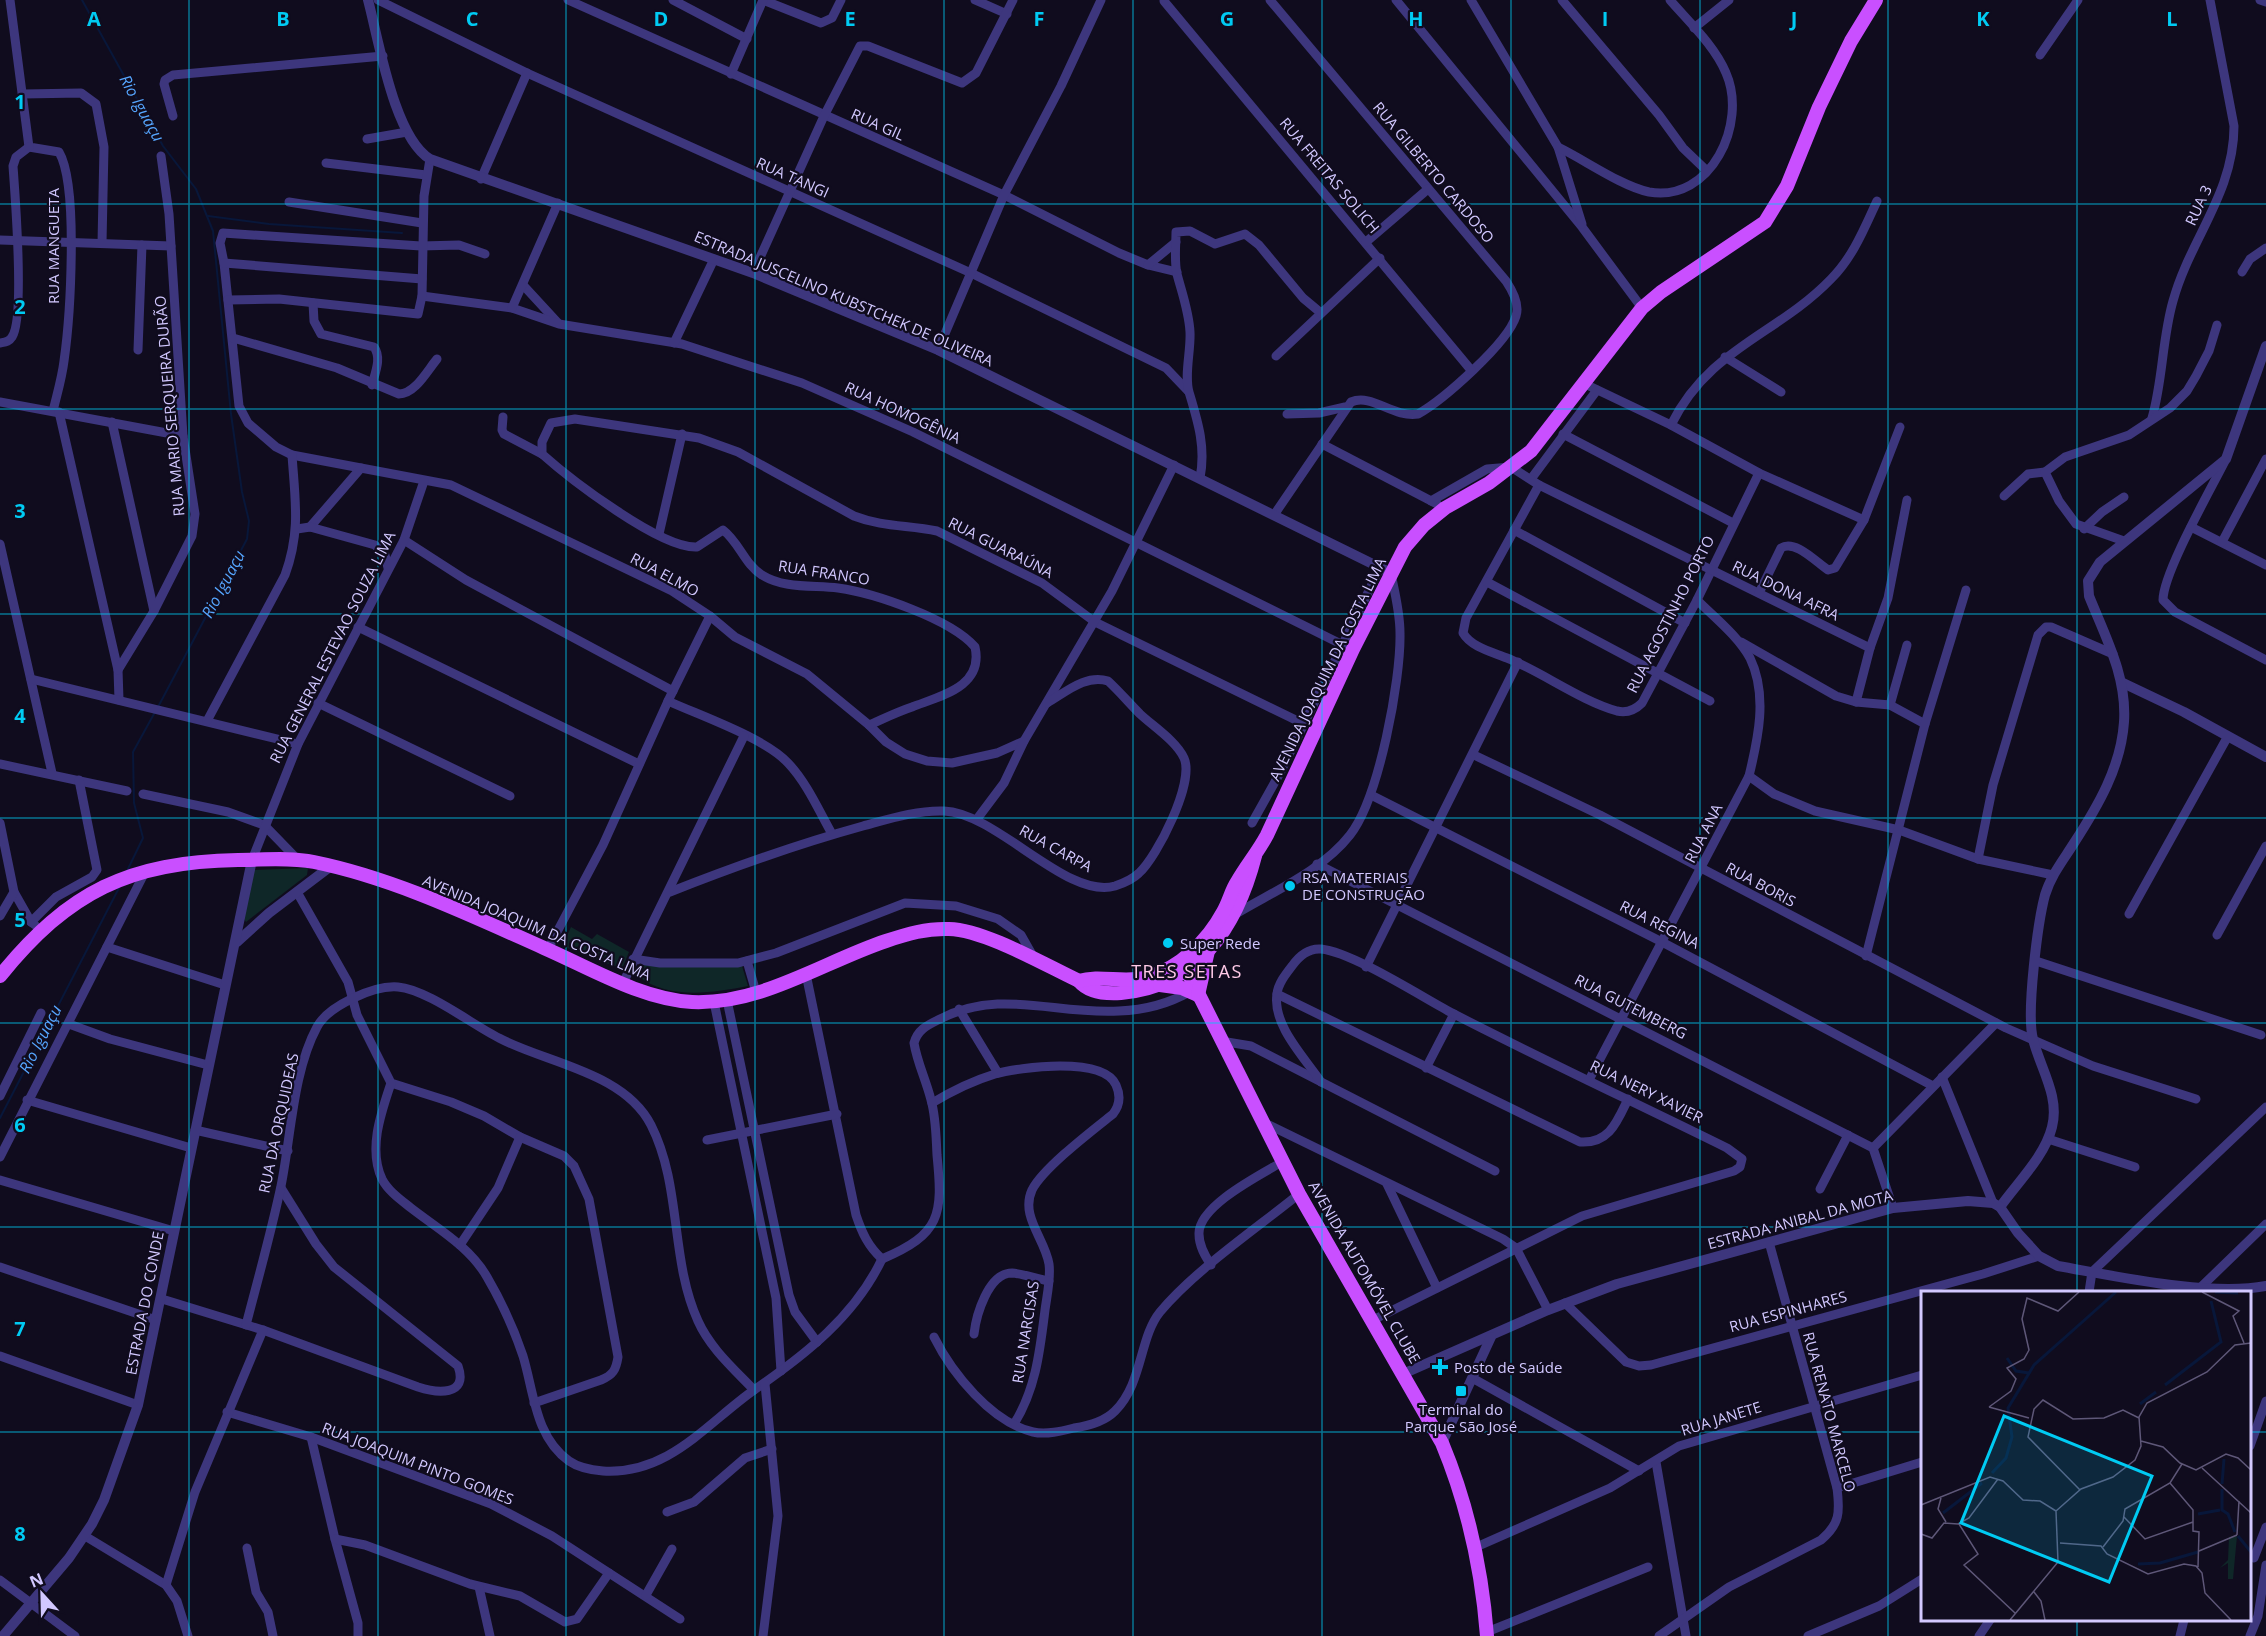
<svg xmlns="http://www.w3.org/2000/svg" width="2266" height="1636" viewBox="0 0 2266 1636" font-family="'Open Sans',sans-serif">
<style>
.green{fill:#0f2728}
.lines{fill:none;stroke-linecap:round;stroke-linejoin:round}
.stream{stroke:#08173a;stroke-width:2}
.minor{stroke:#3d367d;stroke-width:9}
.tertiary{stroke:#3d367d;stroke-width:10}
.primary{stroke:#c94fff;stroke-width:14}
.grid{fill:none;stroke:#00cbf3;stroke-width:1.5;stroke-opacity:0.55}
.poi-dot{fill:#00cbf3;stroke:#100c1e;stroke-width:2}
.labels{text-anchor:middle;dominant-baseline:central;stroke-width:4.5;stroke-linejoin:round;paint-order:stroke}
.street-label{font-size:15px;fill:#d2c8ff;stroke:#100c1e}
.poi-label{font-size:15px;fill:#d2c8ff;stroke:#100c1e;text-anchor:start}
.water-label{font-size:16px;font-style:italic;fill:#56a6ff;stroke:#100c1e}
.quarter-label{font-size:18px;letter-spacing:1.5px;fill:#ffcae8;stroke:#100c1e}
.inset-river{fill:none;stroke:#08173a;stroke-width:3}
.inset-road{fill:none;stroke:#5e5778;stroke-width:1.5}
.view{fill:#00cbf3;fill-opacity:0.15;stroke:#00cbf3;stroke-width:3}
.inset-edge{fill:none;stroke:#d2c8ff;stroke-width:3}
.grid-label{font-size:20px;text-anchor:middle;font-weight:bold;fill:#00cbf3;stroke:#100c1e;stroke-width:4.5;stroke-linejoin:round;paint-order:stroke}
</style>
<rect width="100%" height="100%" fill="#100c1e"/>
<g class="green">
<polygon points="308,868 307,875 246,922 242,916 251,870"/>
<polygon points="571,927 592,939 597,934 629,952 622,969 562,946"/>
<path d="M642,963L742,966L748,986C712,993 668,1000 638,976Z"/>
</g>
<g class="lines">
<g class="stream">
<polyline points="82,0 163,146 196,189 213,231 231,414 242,492 249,521 247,539 158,707"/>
<polyline points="208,216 269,224 402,233"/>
<polyline points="126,873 143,838 134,803 133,752 155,712"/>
<polyline points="0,1118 120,886"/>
</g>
<g class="minor">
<path d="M10,0L29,147L59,152C79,186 70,319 64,361C62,378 57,394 53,411"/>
<polyline points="378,0 527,73 971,273 1166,368 1188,391"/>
<polyline points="568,0 1004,195 1119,253 1148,265 1177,272"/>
<polyline points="673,0 747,39"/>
<polyline points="763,0 821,23 832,18 841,0"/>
<polyline points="975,0 1007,14"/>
<path d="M1270,0L1506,281C1512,290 1520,304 1516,316C1508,343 1443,400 1418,414C1393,418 1372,393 1351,402L1274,515"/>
<polyline points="1396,0 1582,227 1642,308"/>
<polyline points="1471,0 1558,147 1582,224"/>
<polyline points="1562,0 1659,115 1683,148 1707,171"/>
<polyline points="2260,0 2266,2"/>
<polyline points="1164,1 1471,370"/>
<polyline points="1694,28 1729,0"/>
<polyline points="2040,55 2078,0"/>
<polyline points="731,74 763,0"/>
<polyline points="23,94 81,93 96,104 104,147 102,243"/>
<polyline points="173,116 164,84 165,80 173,75 383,56"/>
<polyline points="367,139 407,132"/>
<path d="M1558,147C1585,160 1621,186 1649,192C1711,203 1748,123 1726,73C1715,46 1689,22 1670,0"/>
<polyline points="326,163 426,175"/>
<polyline points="481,179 527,73"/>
<polyline points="289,202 422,223"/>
<polyline points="0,240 171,246"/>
<polyline points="1366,242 1428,189"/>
<polyline points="485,254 459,245 421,246 223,233 220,243 224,263 239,406 248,423 276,447 292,455 451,485 672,591 710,616 735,637 807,674 869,725 886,742 905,754 927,761 952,763 997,753 1024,741"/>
<polyline points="224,263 422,279"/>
<polyline points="1148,265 1176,242"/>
<polyline points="2242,272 2250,259 2266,248"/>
<polyline points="753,273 824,116 860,46 868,46 962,83 976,73 1013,0"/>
<polyline points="523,285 558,323"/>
<polyline points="422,296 512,308 559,324 682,344 802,383 913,432 1341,644"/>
<polyline points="228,300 279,299 418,314 422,296 424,196 430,159"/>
<path d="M313,303L314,321L321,334L374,347C382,358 375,373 372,385"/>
<polyline points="512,308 558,203"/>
<path d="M233,338L337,368L399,394C415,394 427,371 437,359"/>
<path d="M0,343C5,342 9,342 12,337C25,319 15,194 13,166L16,157L29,147"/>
<polyline points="674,343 714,259"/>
<polyline points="138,350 142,245"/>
<polyline points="938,350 1004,195 1061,86 1101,0"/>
<polyline points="1276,356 1380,258"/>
<polyline points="1725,357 1781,392"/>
<polyline points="1585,384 1671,425 1759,473 1864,520"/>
<polyline points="0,402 183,436"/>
<polyline points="59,412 118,670 119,700"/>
<polyline points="1287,414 1319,413 1345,407"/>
<polyline points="503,417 502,430 504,434 542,454"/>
<path d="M2152,418C2163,380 2162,339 2173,301C2190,239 2234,193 2234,126L2210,0"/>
<polyline points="112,422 154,611"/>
<path d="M1671,425C1709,348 1777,335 1831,279C1853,257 1864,229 1877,201"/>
<polyline points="1563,434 1733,523"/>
<polyline points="1322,444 1437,504"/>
<path d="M2225,461C2211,489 2163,573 2163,600L2175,612L2266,660"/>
<path d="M1200,478C1206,447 1198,422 1189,392C1184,375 1191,351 1190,332C1189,312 1182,293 1177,274C1174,261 1176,245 1176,232L1190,231L1215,244L1245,234L1259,245L1303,298L1321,313"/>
<polyline points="1531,479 1597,390"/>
<path d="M1539,485L1466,618L1463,633C1471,647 1492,652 1507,658C1542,672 1581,701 1617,711C1626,713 1635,710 1642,703L1697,600L1759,473"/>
<polyline points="2004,496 2028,474 2045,472"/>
<polyline points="1431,501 1487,469 1511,467 1539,485 1870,648 1856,702"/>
<polyline points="310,527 361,468"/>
<polyline points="2191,527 2266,565"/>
<polyline points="297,529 310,527 375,545 385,555 388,568"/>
<polyline points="2084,529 2102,512 2124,497"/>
<polyline points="1514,530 1685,623"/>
<polyline points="659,534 682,434"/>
<polyline points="404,540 466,580 673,691"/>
<polyline points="2124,541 2076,524 2059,501 2045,472 2065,457 2129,435 2170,408 2187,391 2196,376 2209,351 2217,325"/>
<polyline points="2222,542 2266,459"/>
<polyline points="0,544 52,773"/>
<polyline points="1487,582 1710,701"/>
<path d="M1759,593L1781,548C1795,539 1816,562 1828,570L1835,568L1864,520L1900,427"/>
<polyline points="358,627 639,764"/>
<polyline points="1741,642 1836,696 1856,702 1890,705 1925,724"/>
<polyline points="1870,648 1888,598 1907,500"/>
<polyline points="118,670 154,611 192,536 195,514 183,436 169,214 161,156"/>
<polyline points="31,679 298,744"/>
<path d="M668,701C701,716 765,738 788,763C807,783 819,811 832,834"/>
<polyline points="318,703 510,796"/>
<polyline points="1890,705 1907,645"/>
<path d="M207,721L285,575C301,531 295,500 292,455"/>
<path d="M869,725C883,719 897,712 912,707C940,696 984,687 975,647C951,619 874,593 838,588C814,585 784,589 762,575C745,565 739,542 723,530L697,547C661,549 570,479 542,454V442L551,423L575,419L699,438L738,452L854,516C882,527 909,525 937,531L1042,583L1095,622L1304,724"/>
<polyline points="1474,755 1600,815 2006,1028 2093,1066 2196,1099"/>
<polyline points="0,764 127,791"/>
<polyline points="1749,776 1774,794 1815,811 1899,830 1978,859 2053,875"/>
<polyline points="143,794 228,812 264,825 298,860"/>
<polyline points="1371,795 1662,942 1933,1086"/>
<polyline points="977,819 1004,783 1024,741 1112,591 1174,465"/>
<polyline points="0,823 14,892 31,922 35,925"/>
<polyline points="1252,823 1281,771 1380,568"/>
<polyline points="1978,859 1993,785 2038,635 2046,627 2051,627 2113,654"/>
<polyline points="252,860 298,744 404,540 424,481"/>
<polyline points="1317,864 1873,1148 1893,1208"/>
<path d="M297,892L348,982L357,1015L391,1083L451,1102L484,1116L520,1137L564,1156L574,1166L589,1199L618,1357C616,1370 613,1375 601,1380L534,1403"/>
<path d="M670,892C733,867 798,844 863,826C889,819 917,810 944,811C997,813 1067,900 1115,886C1124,883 1133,879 1139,873C1157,857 1195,782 1184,758C1176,741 1154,727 1140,714C1129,703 1119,691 1108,681C1086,674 1066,692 1047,703"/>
<polyline points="2129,914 2228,736"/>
<path d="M1234,915C1272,892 1322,871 1350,835C1379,798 1401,680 1400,633C1400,613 1395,593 1391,574"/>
<polyline points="0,916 14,892"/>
<polyline points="31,922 56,897 92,877 97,870 79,780"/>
<polyline points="2217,935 2266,846"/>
<polyline points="107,947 225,985"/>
<polyline points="548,949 603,845 668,701 710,616"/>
<polyline points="1866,956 1925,724 1966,590"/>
<polyline points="633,959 660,963 738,963 776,953 905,903 956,906 998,919 1021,935 1034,958"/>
<polyline points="747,961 756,992"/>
<polyline points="2036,961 2261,1035"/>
<polyline points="1366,967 1518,662"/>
<path d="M806,974L856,1215C862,1233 868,1246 882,1259"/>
<polyline points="623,983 744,736"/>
<path d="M1277,994L1580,1142C1609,1144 1617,1122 1628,1099"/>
<polyline points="727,1000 789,1295 795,1312 817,1342"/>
<polyline points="714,1002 776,1298 781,1371"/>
<polyline points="959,1009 998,1073"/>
<polyline points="69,1024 110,1039 208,1065"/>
<polyline points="1221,1041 1251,1046 1495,1171"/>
<polyline points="1426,1068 1454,1014"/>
<polyline points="1942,1077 1993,1203"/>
<path d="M1589,1080L1749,776C1758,739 1768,695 1750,658C1738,636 1715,618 1697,600"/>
<path d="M1321,1082C1305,1058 1272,1025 1277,994C1278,984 1285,975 1292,966C1299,956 1308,948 1321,949C1352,952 1422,997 1452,1013C1543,1060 1636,1103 1727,1148L1742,1159L1740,1167L1734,1171L1582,1216L1373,1320"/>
<path d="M391,1083C381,1113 368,1149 382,1179C388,1191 401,1200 411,1208C438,1229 470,1247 487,1277C501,1301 514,1329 523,1356C534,1392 535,1437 569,1461C579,1468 591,1470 603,1471C668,1475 706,1424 754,1390C805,1355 855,1316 882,1259"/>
<polyline points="0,1096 41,1013"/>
<polyline points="27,1100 191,1148"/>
<path d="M932,1103C952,1091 972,1081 995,1074C1020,1067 1103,1056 1116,1085C1121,1096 1120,1105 1113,1114C1093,1130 1043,1168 1032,1190C1020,1216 1045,1239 1049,1264C1051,1278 1047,1295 1045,1310C1040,1350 1036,1389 1014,1424"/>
<polyline points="1263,1122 1503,1239 1516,1248 1548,1310"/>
<polyline points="195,1130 288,1151"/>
<polyline points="2048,1139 2135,1167"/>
<polyline points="707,1140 837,1114"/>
<polyline points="1873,1148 1996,1023"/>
<polyline points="0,1157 146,870"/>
<polyline points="0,1180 174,1231"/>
<polyline points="1387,1184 1437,1288"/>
<polyline points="1820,1189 1848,1135"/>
<polyline points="460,1245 498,1188 520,1137"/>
<path d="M882,1259C941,1234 943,1215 937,1155C936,1137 936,1117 931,1100C926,1080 917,1062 914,1043C918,1029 928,1025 940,1019C1001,988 1055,1015 1119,1011C1144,1010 1168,1004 1189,992"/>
<path d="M1211,1265C1205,1256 1199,1246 1199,1234C1198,1206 1260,1175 1282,1162"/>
<polyline points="0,1267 156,1320"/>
<polyline points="2201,1287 2266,1224"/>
<polyline points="2089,1292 2092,1272 2266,1107"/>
<path d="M162,1299L263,1330L418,1387C436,1393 469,1397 458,1366L334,1267L316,1244L281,1188"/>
<polyline points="1565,1303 1626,1362 1639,1366 1651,1365 1983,1274 2039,1256"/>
<path d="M246,1325C258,1279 271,1233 281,1186C291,1137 293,1071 317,1027C328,1006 374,985 398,987C426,989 473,1025 499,1038C546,1063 624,1072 651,1125C682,1186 670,1260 698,1321C710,1348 734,1369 754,1390"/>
<path d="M974,1334C976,1316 988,1273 1012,1273C1024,1274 1037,1279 1049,1281"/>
<path d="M934,1337C952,1373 991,1422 1033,1432C1046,1435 1062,1431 1074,1428C1088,1426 1105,1421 1115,1411C1143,1383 1139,1338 1160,1312C1195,1270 1257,1228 1299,1194"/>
<polyline points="0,1356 138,1405"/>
<polyline points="1474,1379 1639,1471"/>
<polyline points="227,1412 311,1437 491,1504 552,1536 680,1619"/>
<polyline points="311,1437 335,1539 358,1623 358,1636"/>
<polyline points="2250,1446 2266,1401"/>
<polyline points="1656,1462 1686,1636"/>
<polyline points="1837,1488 1922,1462"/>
<polyline points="667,1512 694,1502 745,1458 772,1449"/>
<polyline points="85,1536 166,1585"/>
<polyline points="335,1539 365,1545 470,1584 520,1596 565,1622 577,1619 609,1573"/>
<polyline points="247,1548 256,1592 268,1612 273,1636"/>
<polyline points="1474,1548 1610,1488 1679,1446 1922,1375"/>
<polyline points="2254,1558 2266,1527"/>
<polyline points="0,1580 75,1636"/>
<polyline points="479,1587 490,1636"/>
<polyline points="646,1595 672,1549"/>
<polyline points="1487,1632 1648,1567"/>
<polyline points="188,1636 177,1601 166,1585 195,1492 263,1330"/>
<polyline points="763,1636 778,1516 765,1384"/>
<path d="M1659,1636L1729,1587L1821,1540C1840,1524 1840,1512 1837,1488L1769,1242"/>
<polyline points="1808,1636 1879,1606 1922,1579"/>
<polyline points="1979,1636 1990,1620"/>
<polyline points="2180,1636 2184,1620"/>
<polyline points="2250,1636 2258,1616 2266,1565"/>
</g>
<g class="tertiary">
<path d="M368,0C379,41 394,137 430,159L753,273L938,350L1391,573"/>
<polyline points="2123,683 2184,712 2266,757"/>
<polyline points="237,942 269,913 331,866"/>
<path d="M2000,1207C2017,1183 2045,1156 2052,1127C2060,1096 2040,1068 2033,1039C2026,1013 2038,921 2045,895C2051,875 2064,859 2074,843C2098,806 2121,767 2124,722C2127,677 2106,638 2089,596L2088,581L2100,562L2226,459L2266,346"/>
<path d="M1405,1373L1548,1310L1617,1284L1893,1208L1968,1201L1993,1203L2000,1207L2018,1233L2039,1256L2058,1266C2115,1276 2210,1297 2266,1286"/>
<polyline points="1442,1443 1491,1337"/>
<polyline points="3,1636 69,1558 92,1524 104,1500 138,1405 252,860"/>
</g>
<g class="primary">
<path d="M1187,971L1299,1194L1442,1443C1467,1503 1482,1571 1487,1636"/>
<path d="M0,976C69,891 129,862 238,860C262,860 289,857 314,862C393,878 470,915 544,948C590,968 641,999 692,1002C761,1005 823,962 886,941C907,934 927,928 949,929C985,930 1045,965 1079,981C1089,993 1107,994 1121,993C1198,987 1237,926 1255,856"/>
<path d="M1079,981C1100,974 1125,984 1148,977C1180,968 1208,940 1223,912C1229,902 1231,891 1237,882C1246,866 1258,852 1267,835L1353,649L1405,547L1424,525L1445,508L1489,483L1531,451L1642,308L1661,292L1765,222L1787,186L1819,107L1851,41L1876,0"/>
<polyline points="1160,985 1182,988 1198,995"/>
<polyline points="1198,995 1208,951"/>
</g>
</g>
<path class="grid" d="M189,0V1636M378,0V1636M566,0V1636M755,0V1636M944,0V1636M1133,0V1636M1322,0V1636M1511,0V1636M1700,0V1636M1888,0V1636M2077,0V1292M0,204H2266M0,409H2266M0,614H2266M0,818H2266M0,1023H2266M0,1227H2266M0,1432H1922M2250,1432H2266M2077,1620V1636"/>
<g class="poi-dot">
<circle cx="1290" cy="886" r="6"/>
<circle cx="1168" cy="943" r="6"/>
<path d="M1437 1358h6v6h6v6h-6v6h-6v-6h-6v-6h6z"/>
<rect x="1455" y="1385" width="12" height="12" rx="3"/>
</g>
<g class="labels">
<g class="street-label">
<text transform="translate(878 124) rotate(24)">RUA GIL</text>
<text transform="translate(1434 172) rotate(50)">RUA GILBERTO CARDOSO</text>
<text transform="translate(1330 175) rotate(50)">RUA FREITAS SOLICH</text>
<text transform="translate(793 177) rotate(24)">RUA TANGI</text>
<text transform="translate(2198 205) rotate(-65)">RUA 3</text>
<text transform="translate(53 246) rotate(-90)">RUA MANGUETA</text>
<text transform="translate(844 298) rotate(23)">ESTRADA JUSCELINO KUBSTCHEK DE OLIVEIRA</text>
<text transform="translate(169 406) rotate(-95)">RUA MARIO SERQUEIRA DURÃO</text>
<text transform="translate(903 412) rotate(25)">RUA HOMOGÊNIA</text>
<text transform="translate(1001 547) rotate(27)">RUA GUARAÚNA</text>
<text transform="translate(824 572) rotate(9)">RUA FRANCO</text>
<text transform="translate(665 574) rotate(28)">RUA ELMO</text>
<text transform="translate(1786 590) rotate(26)">RUA DONA AFRA</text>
<text transform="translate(1670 614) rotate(-63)">RUA AGOSTINHO PORTO</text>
<text transform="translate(332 647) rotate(-63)">RUA GENERAL ESTEVAO SOUZA LIMA</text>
<text transform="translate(1327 669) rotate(-64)">AVENIDA JOAQUIM DA COSTA LIMA</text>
<text transform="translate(1703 833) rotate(-63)">RUA ANA</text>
<text transform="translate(1056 848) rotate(29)">RUA CARPA</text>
<text transform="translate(1761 884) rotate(28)">RUA BORIS</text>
<text transform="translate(1660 924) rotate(27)">RUA REGINA</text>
<text transform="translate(537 927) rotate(23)">AVENIDA JOAQUIM DA COSTA LIMA</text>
<text transform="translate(1631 1006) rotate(27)">RUA GUTEMBERG</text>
<text transform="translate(1647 1091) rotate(26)">RUA NERY XAVIER</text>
<text transform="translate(278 1123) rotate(-78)">RUA DA ORQUIDEAS</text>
<text transform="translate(1800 1219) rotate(-15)">ESTRADA ANIBAL DA MOTA</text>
<text transform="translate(1365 1272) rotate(60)">AVENIDA AUTOMÓVEL CLUBE</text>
<text transform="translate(144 1303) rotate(-79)">ESTRADA DO CONDE</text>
<text transform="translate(1788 1311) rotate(-15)">RUA ESPINHARES</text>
<text transform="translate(1025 1332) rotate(-81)">RUA NARCISAS</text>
<text transform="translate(1830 1412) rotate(75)">RUA RENATO MARCELO</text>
<text transform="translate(1721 1418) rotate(-17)">RUA JANETE</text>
<text transform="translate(418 1463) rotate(21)">RUA JOAQUIM PINTO GOMES</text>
</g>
<g class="poi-label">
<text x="1302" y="877">RSA MATERIAIS<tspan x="1302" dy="17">DE CONSTRUÇÃO</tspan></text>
<text x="1180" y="943">Super Rede</text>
<text x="1454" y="1367">Posto de Saúde</text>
<text x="1461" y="1409" text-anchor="middle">Terminal do<tspan x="1461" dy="17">Parque São José</tspan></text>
</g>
<g class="water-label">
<text transform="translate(142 108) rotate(61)">Rio Iguaçu</text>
<text transform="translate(223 584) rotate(-62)">Rio Iguaçu</text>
<text transform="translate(40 1039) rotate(-63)">Rio Iguaçu</text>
</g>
<g class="quarter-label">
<text x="1187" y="971">TRES SETAS</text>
</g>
</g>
<g transform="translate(1921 1291)">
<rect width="330" height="330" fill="#100c1e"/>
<path d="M316,245L312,288H307V272L299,277L307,269L308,246Z" fill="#0f2728"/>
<path class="inset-river" d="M294,1L317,2M86,67L95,80L108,82M244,94L300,51L290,10M219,113L235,101M71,182L85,167L91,146L87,117L113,74L195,1M301,193L303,168M301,198V219L307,223L314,241M22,222L61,192M277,223L299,219M317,245L330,261M217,273L239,272L277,261"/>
<path class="inset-road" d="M281,1L318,20L312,25L323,52M68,116L90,100L95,88L86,77L103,68L108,59L101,28L106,7L137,20L158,1M68,116L108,127M220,150L242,156L259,172L275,179L305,163L317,167L330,179M281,177L330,222M249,192L272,219V240L278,241L277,276M159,199L107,146L113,118L122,109L152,128L183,127L202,119L218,127M20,207L17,218L25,231M0,214L69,186L82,190L102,209L119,210L135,220M135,220L160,198L192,186L214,169L220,155L218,126L226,112L286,81L314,54L330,52M203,226L224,248L272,231M38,233L57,263L43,274L94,322M0,243L11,247L23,232L37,233L48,227L77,188M316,244L318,210M139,252L180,255L186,263L227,283L263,273L275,275L281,282L284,302L310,329M182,256L202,230L204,218L249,192L261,173M278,260L316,244M113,301L120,310L124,329M89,329L137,271L135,220"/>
<path class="view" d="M83,125L231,185L188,291L40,232Z"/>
<rect width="330" height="330" class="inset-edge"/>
</g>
<g class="grid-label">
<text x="94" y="26">A</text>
<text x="283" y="26">B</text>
<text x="472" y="26">C</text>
<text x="661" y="26">D</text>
<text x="850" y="26">E</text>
<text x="1039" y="26">F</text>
<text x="1227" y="26">G</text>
<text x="1416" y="26">H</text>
<text x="1605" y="26">I</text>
<text x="1794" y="26">J</text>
<text x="1983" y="26">K</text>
<text x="2172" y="26">L</text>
<text x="20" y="109">1</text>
<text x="20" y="314">2</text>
<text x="20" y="518">3</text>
<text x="20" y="723">4</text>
<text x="20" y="927">5</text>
<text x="20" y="1132">6</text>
<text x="20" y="1336">7</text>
<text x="20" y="1541">8</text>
</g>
<g transform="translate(42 1594) rotate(338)" stroke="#100c1e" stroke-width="4.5" paint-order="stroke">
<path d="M0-4.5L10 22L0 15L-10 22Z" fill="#d2c8ff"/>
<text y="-9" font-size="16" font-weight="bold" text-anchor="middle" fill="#d2c8ff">N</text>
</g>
</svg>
